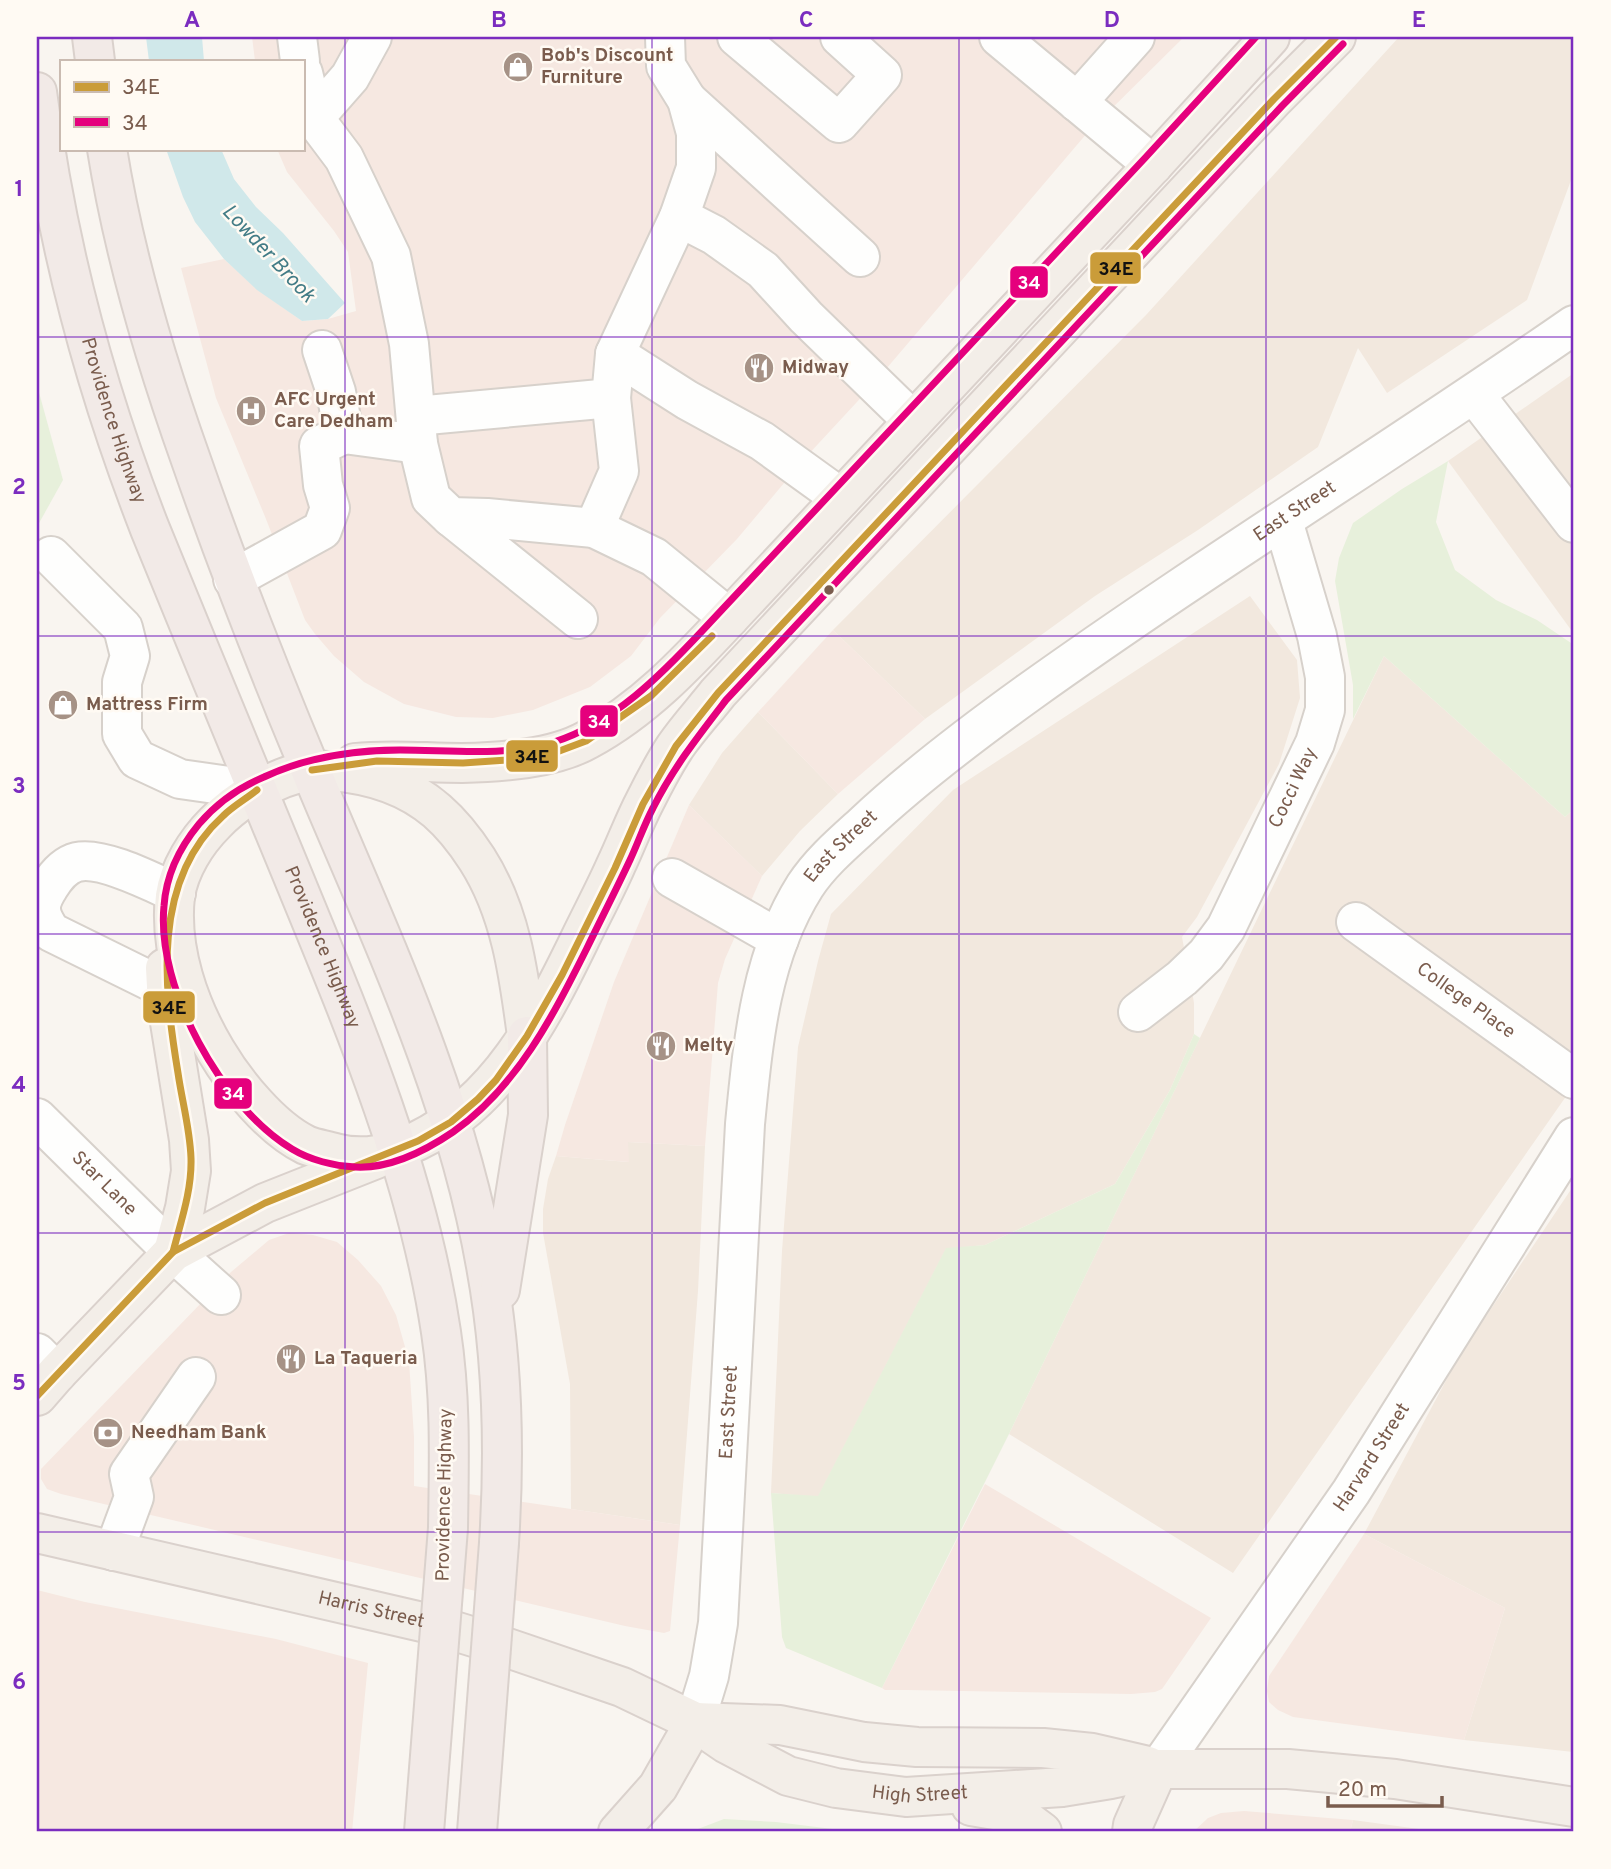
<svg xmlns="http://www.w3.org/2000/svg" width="1611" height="1869" viewBox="0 0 1611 1869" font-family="Overpass,sans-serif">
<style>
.residential{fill:#f2e8de}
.commercial{fill:#f6e8e1}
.green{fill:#e7f0db}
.water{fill:#d0e8ea}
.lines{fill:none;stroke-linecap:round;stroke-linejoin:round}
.minor-casing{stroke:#d7d1cb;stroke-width:42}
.major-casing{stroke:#dad1cc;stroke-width:42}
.highway-casing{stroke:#dad1cc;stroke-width:42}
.minor{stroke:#fefefd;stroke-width:38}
.major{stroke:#f3eee8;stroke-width:38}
.highway{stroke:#f2eae7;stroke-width:38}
.highway-bridge-casing{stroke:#dad1cc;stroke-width:42;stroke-linecap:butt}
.highway-bridge{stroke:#f2eae7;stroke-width:38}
.bus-1-casing{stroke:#fffaf3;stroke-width:12}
.bus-2-casing{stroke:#fffaf3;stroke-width:12}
.bus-1{stroke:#ca9c39;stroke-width:7}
.bus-2{stroke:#e5007d;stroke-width:7}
.grid{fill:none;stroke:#7b2cbf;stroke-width:2;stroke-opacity:0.55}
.bus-dot{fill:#7a5c4d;stroke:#fffaf3;stroke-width:2.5}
.labels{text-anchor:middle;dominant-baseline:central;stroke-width:5;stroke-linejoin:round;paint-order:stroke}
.poi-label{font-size:19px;font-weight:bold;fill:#7a5c4d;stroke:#fffaf3;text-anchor:start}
.street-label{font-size:19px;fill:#7a5c4d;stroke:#fffaf3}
.water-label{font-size:21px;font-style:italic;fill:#437c86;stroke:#fffaf3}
.line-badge{stroke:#fffaf3;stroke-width:2.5}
.badge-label{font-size:19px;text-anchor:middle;font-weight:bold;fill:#fff}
.pale-badge-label{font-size:19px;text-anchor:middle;font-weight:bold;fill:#111}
.neatline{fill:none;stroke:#7b2cbf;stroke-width:2.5}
.grid-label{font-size:23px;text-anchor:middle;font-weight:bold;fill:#7b2cbf}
</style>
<rect width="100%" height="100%" fill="#f9f5f0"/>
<g class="residential">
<polygon points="1399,37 1574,37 1574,172 1527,300 1387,393 1358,348 1318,447 1198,530 1095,596 925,719 833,630 1146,315"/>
<polygon points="1574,373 1574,634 1448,461"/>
<polygon points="1250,596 1297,660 1300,698 1279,764 1197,917 1182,937 1194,1003 1194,1034 1170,1090 1115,1184 985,1245 946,1249 818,1497 771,1493 782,1251 798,1047 818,961 831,914 953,790"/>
<polygon points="1384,656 1565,817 1574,809 1574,1085 1233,1573 1009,1434"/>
<polygon points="758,712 838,794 800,831 762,876 689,805 722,753"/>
<polygon points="628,1142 705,1146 698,1291 680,1525 571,1509 570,1384 543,1233 543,1209 548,1179 556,1156 628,1162"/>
<polygon points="1574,1185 1574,1745 1573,1752 1464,1740 1505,1608 1364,1534 1458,1358"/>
<polygon points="1353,1820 1441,1832 1350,1832"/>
</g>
<g class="commercial">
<polygon points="252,37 1184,37 1088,132 869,389 806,457 737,539 660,618 631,656 590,687 533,710 493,718 456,717 404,704 364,682 334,656 315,634 305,620 266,519 216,398 181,268 224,259 258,290 302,321 328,319 356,311 348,252 334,231 287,172 277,149 303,149 303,61 255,61"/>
<polygon points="833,630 925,719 838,794 758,712"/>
<polygon points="689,805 762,876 725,959 718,983 705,1146 628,1142 629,1162 556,1156 565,1125 614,982"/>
<polygon points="289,1233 313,1235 337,1242 358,1260 381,1286 396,1315 409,1361 414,1437 414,1486 680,1525 670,1631 664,1633 625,1626 61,1494 47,1489 41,1479 41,1469 231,1272 269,1240"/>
<polygon points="985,1484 1211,1618 1162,1689 1155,1692 1131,1694 907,1690 885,1690 882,1688"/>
<polygon points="1364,1534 1505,1608 1464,1740 1293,1717 1278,1710 1269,1702 1267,1691 1269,1676"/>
<polygon points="37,1590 85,1602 276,1639 368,1663 352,1832 37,1832"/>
<polygon points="1244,1811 1353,1820 1350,1832 1193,1832 1208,1818 1221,1813"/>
</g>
<g class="green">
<polygon points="37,385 63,480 38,525 37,525"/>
<polygon points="1448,461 1436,522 1455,570 1496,600 1537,620 1574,645 1574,809 1565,817 1384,656 1353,719 1353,685 1335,581 1339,558 1353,523 1402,489"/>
<polygon points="1194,1034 1200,1038 1009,1434 882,1688 786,1648 782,1637 771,1493 818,1496 946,1248 985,1245 1115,1184 1170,1090"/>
<polygon points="724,1819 776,1822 857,1832 690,1832"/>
</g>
<g class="water">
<polygon points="146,37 202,37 204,61 149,61"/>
<polygon points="166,149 221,149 234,179 256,207 283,233 345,303 328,319 302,321 257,290 224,259 195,222 183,197"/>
</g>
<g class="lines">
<g class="minor-casing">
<g id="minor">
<polyline points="297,37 300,61"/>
<polyline points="737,37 839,123 882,75 840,37"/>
<polyline points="999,37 1153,165"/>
<polyline points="303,73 314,118 344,158 391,256 409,344 418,444 431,498 451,517 487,518 594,528 654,557 729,618"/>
<polyline points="687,100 860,257"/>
<polyline points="1077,102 1135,37"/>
<polyline points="314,118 350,77 372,37"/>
<polyline points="679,217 714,235 763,270 806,317 913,421"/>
<polyline points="615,354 687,400 762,441 841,498"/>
<polyline points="1474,394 1574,523"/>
<polyline points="416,416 611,398 615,354 679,217 696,168 696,133 687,100 666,66 665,37"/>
<polyline points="344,434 418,444"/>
<polyline points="451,517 578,619"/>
<polyline points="594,528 619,471 611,398"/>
<polyline points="51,556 123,628 130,656 122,682 122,734 137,759 180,779 257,790"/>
<polyline points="233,579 322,530 330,508 323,485 319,446 344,434 336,392 322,350"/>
<polyline points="672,878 779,939"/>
<path d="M176,893C152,882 102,856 77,862C65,865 55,877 49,887C37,906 39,914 51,932L191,1001"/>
<path id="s1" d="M1356,922L1574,1079"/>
<path id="s2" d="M1138,1012L1182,978L1206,955L1226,928L1315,743L1325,710V677L1317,636L1283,521"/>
<path id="s3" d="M37,1118L173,1252L221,1295"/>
<polyline points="37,1353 57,1373"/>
<polyline points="114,1551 134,1497 129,1474 196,1377"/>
<path id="s4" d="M695,1722L709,1676L718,1623L745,1124C753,1043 760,957 805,886C820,863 842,844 863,825C914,777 971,734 1028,693C1207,565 1394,450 1574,325"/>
<path id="s5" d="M1158,1769L1351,1492L1574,1137"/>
</g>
</g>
<g class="major-casing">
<g id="major">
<path d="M355,763C391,759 426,763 462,763C501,762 553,759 587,740C643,710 686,664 729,618L1153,165L1270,37"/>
<polyline points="165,968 167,1004 189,1140 191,1171 185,1208 173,1252"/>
<path d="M527,1036C519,975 511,912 477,859C466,842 452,824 437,811C407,785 370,774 331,771C323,771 316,769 308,771C275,777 238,799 215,823C196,842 179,869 175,896C169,949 189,1006 216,1051C235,1083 271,1128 306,1145C315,1149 326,1150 335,1153C365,1161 390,1154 417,1141C498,1102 541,1019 579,941C591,916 605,890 616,865C626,844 634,822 645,801C654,783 664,764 675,747C688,728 704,711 718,693L1274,99L1336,37"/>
<polyline points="37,1396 57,1373 173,1252 265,1203 376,1159"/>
<path id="s6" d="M37,1533L435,1625L493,1643L622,1687L695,1722L727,1744L788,1776L836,1788L906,1797L1062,1787L1111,1779L1158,1769H1288L1395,1779L1574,1807"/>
<polyline points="695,1722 780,1725 864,1742 917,1747 1043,1748 1092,1753 1148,1766"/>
<polyline points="971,1806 1018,1814 1042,1832"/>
<polyline points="618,1832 658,1787 695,1722"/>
<polyline points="1132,1832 1133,1825 1158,1769"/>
</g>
</g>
<g class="highway-casing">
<g id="highway">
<polyline points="92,37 95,61"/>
<path id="s7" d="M37,92C56,242 95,388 150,529C199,648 247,767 297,886C356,1029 418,1178 441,1332C451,1397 449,1462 448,1528"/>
<path d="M107,149C124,255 155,359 191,460C232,578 278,694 327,809C390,957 458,1106 486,1266C503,1358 505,1450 499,1543"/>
<polyline points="500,1290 528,1115 527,1036"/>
</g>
</g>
<use href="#minor" class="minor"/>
<use href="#major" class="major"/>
<use href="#highway" class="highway"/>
<g class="highway-bridge-casing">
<g id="highway-bridge">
<polyline points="424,1832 448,1528"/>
<polyline points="477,1832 499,1543"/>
</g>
</g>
<use href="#highway-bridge" class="highway-bridge"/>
<g class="bus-1-casing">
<g id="bus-1">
<polyline points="312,770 377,761 463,763 507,760 554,753 586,741 651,696 712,636"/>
<path d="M173,1252C181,1221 192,1190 191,1158C190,1129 182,1101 178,1073C164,988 151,881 223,816C233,806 246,799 257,790"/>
<polyline points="37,1396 173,1252 265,1203 418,1141 451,1122 478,1099 496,1080 527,1036 562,975 615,868 643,804 676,746 718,693 1274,99 1336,37"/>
</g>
</g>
<g class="bus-2-casing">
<path id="bus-2" d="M1256,37L1145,158L703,630C661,675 614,723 554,742C505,757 450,750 400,750C353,750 307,757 264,777C240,787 216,804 199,824C180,847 166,876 164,906C156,988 222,1107 292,1149C310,1160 334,1166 355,1167C390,1169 425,1151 453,1132C517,1087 553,1016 587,948C601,919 616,890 630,860C638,843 644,825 653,808C673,768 699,735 726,700L1282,106L1343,44"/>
</g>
<use href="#bus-1" class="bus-1"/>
<use href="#bus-2" class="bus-2"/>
</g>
<path class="grid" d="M345,37V1832M652,37V1832M959,37V1832M1266,37V1832M37,337H1574M37,636H1574M37,934H1574M37,1233H1574M37,1532H1574"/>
<defs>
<g id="shop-disc" transform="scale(1.575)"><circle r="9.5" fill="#a69286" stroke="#fffaf3"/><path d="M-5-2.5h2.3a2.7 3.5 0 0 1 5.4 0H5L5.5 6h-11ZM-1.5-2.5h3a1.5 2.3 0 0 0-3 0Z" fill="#fff"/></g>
<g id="restaurant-disc" transform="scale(1.575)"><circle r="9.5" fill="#a69286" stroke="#fffaf3"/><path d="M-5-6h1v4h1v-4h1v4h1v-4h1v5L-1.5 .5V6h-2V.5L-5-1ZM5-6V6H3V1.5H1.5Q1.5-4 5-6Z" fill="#fff"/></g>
<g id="hospital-disc" transform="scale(1.575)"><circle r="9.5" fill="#a69286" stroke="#fffaf3"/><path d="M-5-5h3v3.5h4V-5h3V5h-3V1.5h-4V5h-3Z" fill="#fff"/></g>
<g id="bank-disc" transform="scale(1.575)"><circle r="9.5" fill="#a69286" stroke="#fffaf3"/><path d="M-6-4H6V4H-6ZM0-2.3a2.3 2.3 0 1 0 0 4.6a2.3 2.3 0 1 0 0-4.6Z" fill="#fff"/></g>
</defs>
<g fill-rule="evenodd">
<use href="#shop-disc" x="518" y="67"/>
<use href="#restaurant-disc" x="759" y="368"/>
<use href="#hospital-disc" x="251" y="411"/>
<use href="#shop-disc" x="63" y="705"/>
<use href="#restaurant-disc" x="661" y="1046"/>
<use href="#restaurant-disc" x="291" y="1359"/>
<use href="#bank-disc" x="108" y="1433"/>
</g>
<circle class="bus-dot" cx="829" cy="590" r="6"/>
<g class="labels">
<g class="poi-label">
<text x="541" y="56">Bob's Discount<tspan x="541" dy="22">Furniture</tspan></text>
<text x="782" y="368">Midway</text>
<text x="274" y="400">AFC Urgent<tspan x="274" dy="22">Care Dedham</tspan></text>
<text x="86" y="705">Mattress Firm</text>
<text x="684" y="1046">Melty</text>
<text x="314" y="1359">La Taqueria</text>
<text x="131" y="1433">Needham Bank</text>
</g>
<g class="street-label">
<text stroke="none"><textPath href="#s7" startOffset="338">Providence Highway</textPath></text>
<text stroke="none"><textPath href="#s4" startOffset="1468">East Street</textPath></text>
<text stroke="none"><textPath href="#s2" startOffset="278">Cocci Way</textPath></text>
<text stroke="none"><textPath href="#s4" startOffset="903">East Street</textPath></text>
<text stroke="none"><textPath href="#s7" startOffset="905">Providence Highway</textPath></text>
<text stroke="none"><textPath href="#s1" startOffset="135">College Place</textPath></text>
<text stroke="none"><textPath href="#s3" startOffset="94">Star Lane</textPath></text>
<text stroke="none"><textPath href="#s4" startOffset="313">East Street</textPath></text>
<text stroke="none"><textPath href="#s5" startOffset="378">Harvard Street</textPath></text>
<text transform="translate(445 1495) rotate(-89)">Providence Highway</text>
<text stroke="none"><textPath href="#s6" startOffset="343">Harris Street</textPath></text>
<text stroke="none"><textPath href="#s6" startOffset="928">High Street</textPath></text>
</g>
<g class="water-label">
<text transform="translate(268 254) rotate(47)">Lowder Brook</text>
</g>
</g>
<g class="line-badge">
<rect x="1089" y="251" width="53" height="34" rx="7" fill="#ca9c39"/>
<rect x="1009" y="265" width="40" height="34" rx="7" fill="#e5007d"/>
<rect x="579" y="704" width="40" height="34" rx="7" fill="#e5007d"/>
<rect x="505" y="739" width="54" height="34" rx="7" fill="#ca9c39"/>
<rect x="142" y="990" width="54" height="34" rx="7" fill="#ca9c39"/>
<rect x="213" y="1077" width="40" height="33" rx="7" fill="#e5007d"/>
</g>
<g class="badge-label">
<text x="1029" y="289">34</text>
<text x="599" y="728">34</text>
<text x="233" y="1100">34</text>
</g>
<g class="pale-badge-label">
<text x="1116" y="275">34E</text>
<text x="532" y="763">34E</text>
<text x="169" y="1014">34E</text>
</g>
<rect width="1611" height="1869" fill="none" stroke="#fffaf3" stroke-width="77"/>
<rect x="60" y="60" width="245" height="91" fill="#fffaf3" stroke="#cabbb1" stroke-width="2"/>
<rect x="74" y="82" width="35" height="10" fill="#ca9c39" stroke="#cabbb1" stroke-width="2"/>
<text x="122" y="94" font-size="21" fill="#7a5c4d">34E</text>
<rect x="74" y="117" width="35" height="10" fill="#e5007d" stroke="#cabbb1" stroke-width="2"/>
<text x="122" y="130" font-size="21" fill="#7a5c4d">34</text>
<path d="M1328 1796v10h114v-10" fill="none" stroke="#7a5c4d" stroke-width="3.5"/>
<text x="1338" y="1796" font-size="21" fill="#7a5c4d" stroke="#fffaf3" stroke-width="5" paint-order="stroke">20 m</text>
<rect x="38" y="38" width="1534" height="1792" class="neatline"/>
<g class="grid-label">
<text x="192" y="27">A</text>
<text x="499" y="27">B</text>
<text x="806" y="27">C</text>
<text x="1112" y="27">D</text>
<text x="1419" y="27">E</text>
<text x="19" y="196">1</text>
<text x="19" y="494">2</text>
<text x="19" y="793">3</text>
<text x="19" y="1092">4</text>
<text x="19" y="1390">5</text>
<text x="19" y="1689">6</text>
</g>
</svg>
